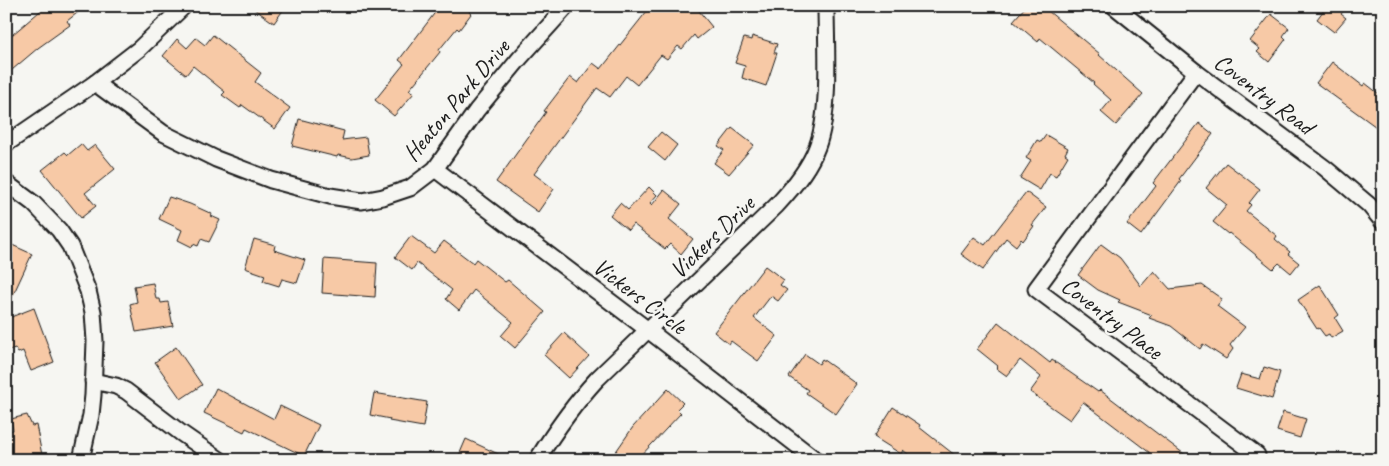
<svg xmlns="http://www.w3.org/2000/svg" width="1389" height="466" viewBox="0 0 1389 466" font-family="Caveat,sans-serif">
<style>
.building{fill:#f7c9a6;stroke:#1c1c1c}
.lines{fill:none;stroke-linecap:round;stroke-linejoin:round}
.street-casing{stroke:#1c1c1c;stroke-width:19}
.street{stroke:#f6f6f2;stroke-width:15}
.labels{text-anchor:middle;dominant-baseline:central;stroke-width:5;stroke-linejoin:round;paint-order:stroke}
.street-label{font-size:24px;fill:#1c1c1c;stroke:#f6f6f2}
</style>
<rect width="100%" height="100%" fill="#f6f6f2"/>
<filter id="ink" filterUnits="userSpaceOnUse"><feTurbulence type="fractalNoise" baseFrequency=".02" numOctaves="2"/><feDisplacementMap in="SourceGraphic" scale="10" xChannelSelector="R" yChannelSelector="G"/><feConvolveMatrix kernelMatrix="1 2 1 2 8 2 1 2 1" color-interpolation-filters="sRGB"/></filter>
<g filter="url(#ink)">
<g class="building">
<polygon points="46,6 86,6 67,21 70,25 38,48 6,75 6,40"/>
<polygon points="250,6 286,6 274,23"/>
<polygon points="440,6 473,6 469,12 471,14 459,30 457,28 439,50 440,52 409,90 414,93 394,116 375,100 404,64 399,60"/>
<polygon points="651,6 695,6 712,27 697,39 694,35 682,49 678,46 667,59 661,55 637,85 626,76 610,97 597,88 534,174 554,189 538,212 496,182 546,112 544,111 570,77 578,83 593,63 601,69"/>
<polygon points="1026,6 1042,6 1100,54 1099,55 1143,94 1116,125 1101,112 1111,100 1093,84 1094,83 1040,38 1038,42 1013,21"/>
<polygon points="1327,6 1347,6 1341,14 1346,18 1334,32 1317,19"/>
<polygon points="1271,14 1289,28 1283,36 1286,39 1269,62 1257,52 1260,49 1250,41"/>
<polygon points="213,35 261,73 255,82 290,108 275,129 242,105 240,108 222,95 225,92 193,66 186,75 163,56 177,39 187,48 196,38 205,45"/>
<polygon points="752,36 777,44 774,53 777,53 766,86 742,78 745,66 735,63 744,38 751,40"/>
<polygon points="1332,62 1363,86 1365,83 1383,97 1383,132 1316,83"/>
<polygon points="299,119 344,131 342,140 366,137 369,155 352,158 338,155 337,157 292,146"/>
<polygon points="1199,123 1213,134 1179,179 1181,181 1141,235 1127,224 1156,186 1153,183"/>
<polygon points="732,128 754,145 729,174 714,163 724,150 718,146"/>
<polygon points="661,132 677,145 665,161 648,147"/>
<polygon points="1046,135 1068,148 1065,154 1068,156 1056,176 1050,173 1040,190 1020,178 1031,161 1026,158 1037,140 1041,142"/>
<polygon points="81,144 87,151 95,145 115,169 85,193 96,206 81,218 42,170 65,152 68,155"/>
<polygon points="1226,163 1260,189 1249,203 1251,205 1246,211 1277,236 1275,239 1290,252 1288,254 1299,263 1291,273 1279,263 1273,269 1229,233 1228,234 1213,222 1227,205 1206,188"/>
<polygon points="649,187 657,195 650,203 652,205 664,190 681,204 669,219 693,239 681,254 670,244 665,249 633,224 628,230 610,215 620,203 628,210"/>
<polygon points="1026,192 1046,207 1032,225 1034,226 1023,241 1021,239 1016,246 1006,238 983,270 961,254 974,237 985,245"/>
<polygon points="169,197 190,204 212,214 211,216 220,220 209,242 201,239 198,246 193,244 192,247 178,240 182,230 159,219"/>
<polygon points="411,236 434,253 444,241 473,263 476,259 505,282 508,280 545,312 515,348 501,336 513,322 474,290 459,310 446,299 452,290 417,263 412,270 395,257"/>
<polygon points="254,239 275,245 274,250 305,260 297,283 282,279 279,286 263,281 265,275 245,268"/>
<polygon points="10,244 32,254 6,310 6,252"/>
<polygon points="1101,244 1120,258 1141,286 1154,271 1170,289 1202,285 1222,299 1217,306 1245,327 1230,345 1233,349 1226,359 1203,344 1200,349 1171,326 1149,318 1152,315 1118,302 1120,300 1098,290 1078,275"/>
<polygon points="324,259 377,263 375,297 322,293"/>
<polygon points="765,266 784,280 780,285 787,290 778,301 771,296 754,318 777,336 758,361 731,341 729,344 714,332"/>
<polygon points="153,283 156,299 160,299 161,303 168,302 173,326 136,332 130,304 137,302 134,286"/>
<polygon points="1320,285 1339,315 1335,318 1343,331 1331,338 1329,334 1325,336 1319,328 1317,329 1298,300"/>
<polygon points="34,308 54,362 31,371 23,351 18,353 15,348 6,351 6,319"/>
<polygon points="998,322 1050,363 1052,360 1098,392 1100,390 1192,460 1145,460 1150,453 1083,402 1070,420 1030,392 1041,377 1020,360 1007,376 996,368 998,366 977,349"/>
<polygon points="564,333 589,356 569,378 544,355"/>
<polygon points="176,347 202,385 181,399 155,362"/>
<polygon points="805,354 819,364 822,359 857,384 836,414 806,393 808,390 789,377"/>
<polygon points="1264,367 1280,372 1272,399 1236,388 1241,374 1260,379"/>
<polygon points="216,388 274,419 280,406 319,425 304,456 246,428 244,432 204,413"/>
<polygon points="668,389 683,403 677,409 681,413 637,460 610,460 633,427"/>
<polygon points="374,393 427,402 423,427 389,421 390,419 370,415"/>
<polygon points="893,407 920,425 919,427 961,460 915,460 903,450 901,454 874,437"/>
<polygon points="1283,412 1306,419 1300,438 1277,431"/>
<polygon points="27,415 32,426 36,425 43,460 9,460 6,446 6,431 13,430 11,419"/>
<polygon points="466,439 511,460 457,460"/>
</g>
<g class="lines">
<g class="street-casing">
<g id="street">
<polyline points="1114,6 1196,72 1325,168 1369,205 1383,222"/>
<polyline points="1196,72 1036,289 1257,455"/>
<polyline points="95,83 163,133 216,159 271,180 330,196 362,201 383,197 410,188 435,169 477,110 520,58 567,6"/>
<polyline points="6,144 95,83 139,49 184,6"/>
<polyline points="435,169 648,330 816,460"/>
<polyline points="6,183 33,203 59,230 70,246 88,291 93,312 95,341 93,395 91,415 81,460"/>
<polyline points="93,381 116,386 126,391 181,433 220,460"/>
<path d="M537,460C555,431 574,404 597,379L776,206C792,189 809,169 817,147C831,110 826,46 826,6"/>
</g>
</g>
<use href="#street" class="street"/>
</g>
</g>
<g class="labels">
<g class="street-label">
<text transform="translate(1264 94) rotate(37)">Coventry Road</text>
<text transform="translate(456 100) rotate(-50)">Heaton Park Drive</text>
<text transform="translate(712 237) rotate(-44)">Vickers Drive</text>
<text transform="translate(640 296) rotate(37)">Vickers Circle</text>
<text transform="translate(1112 318) rotate(37)">Coventry Place</text>
</g>
</g>
<rect width="1389" height="466" fill="none" stroke="#f6f6f2" stroke-width="25"/>
<rect x="12" y="12" width="1364" height="441" fill="none" stroke="#1c1c1c" stroke-width="2" filter="url(#ink)"/>
</svg>
